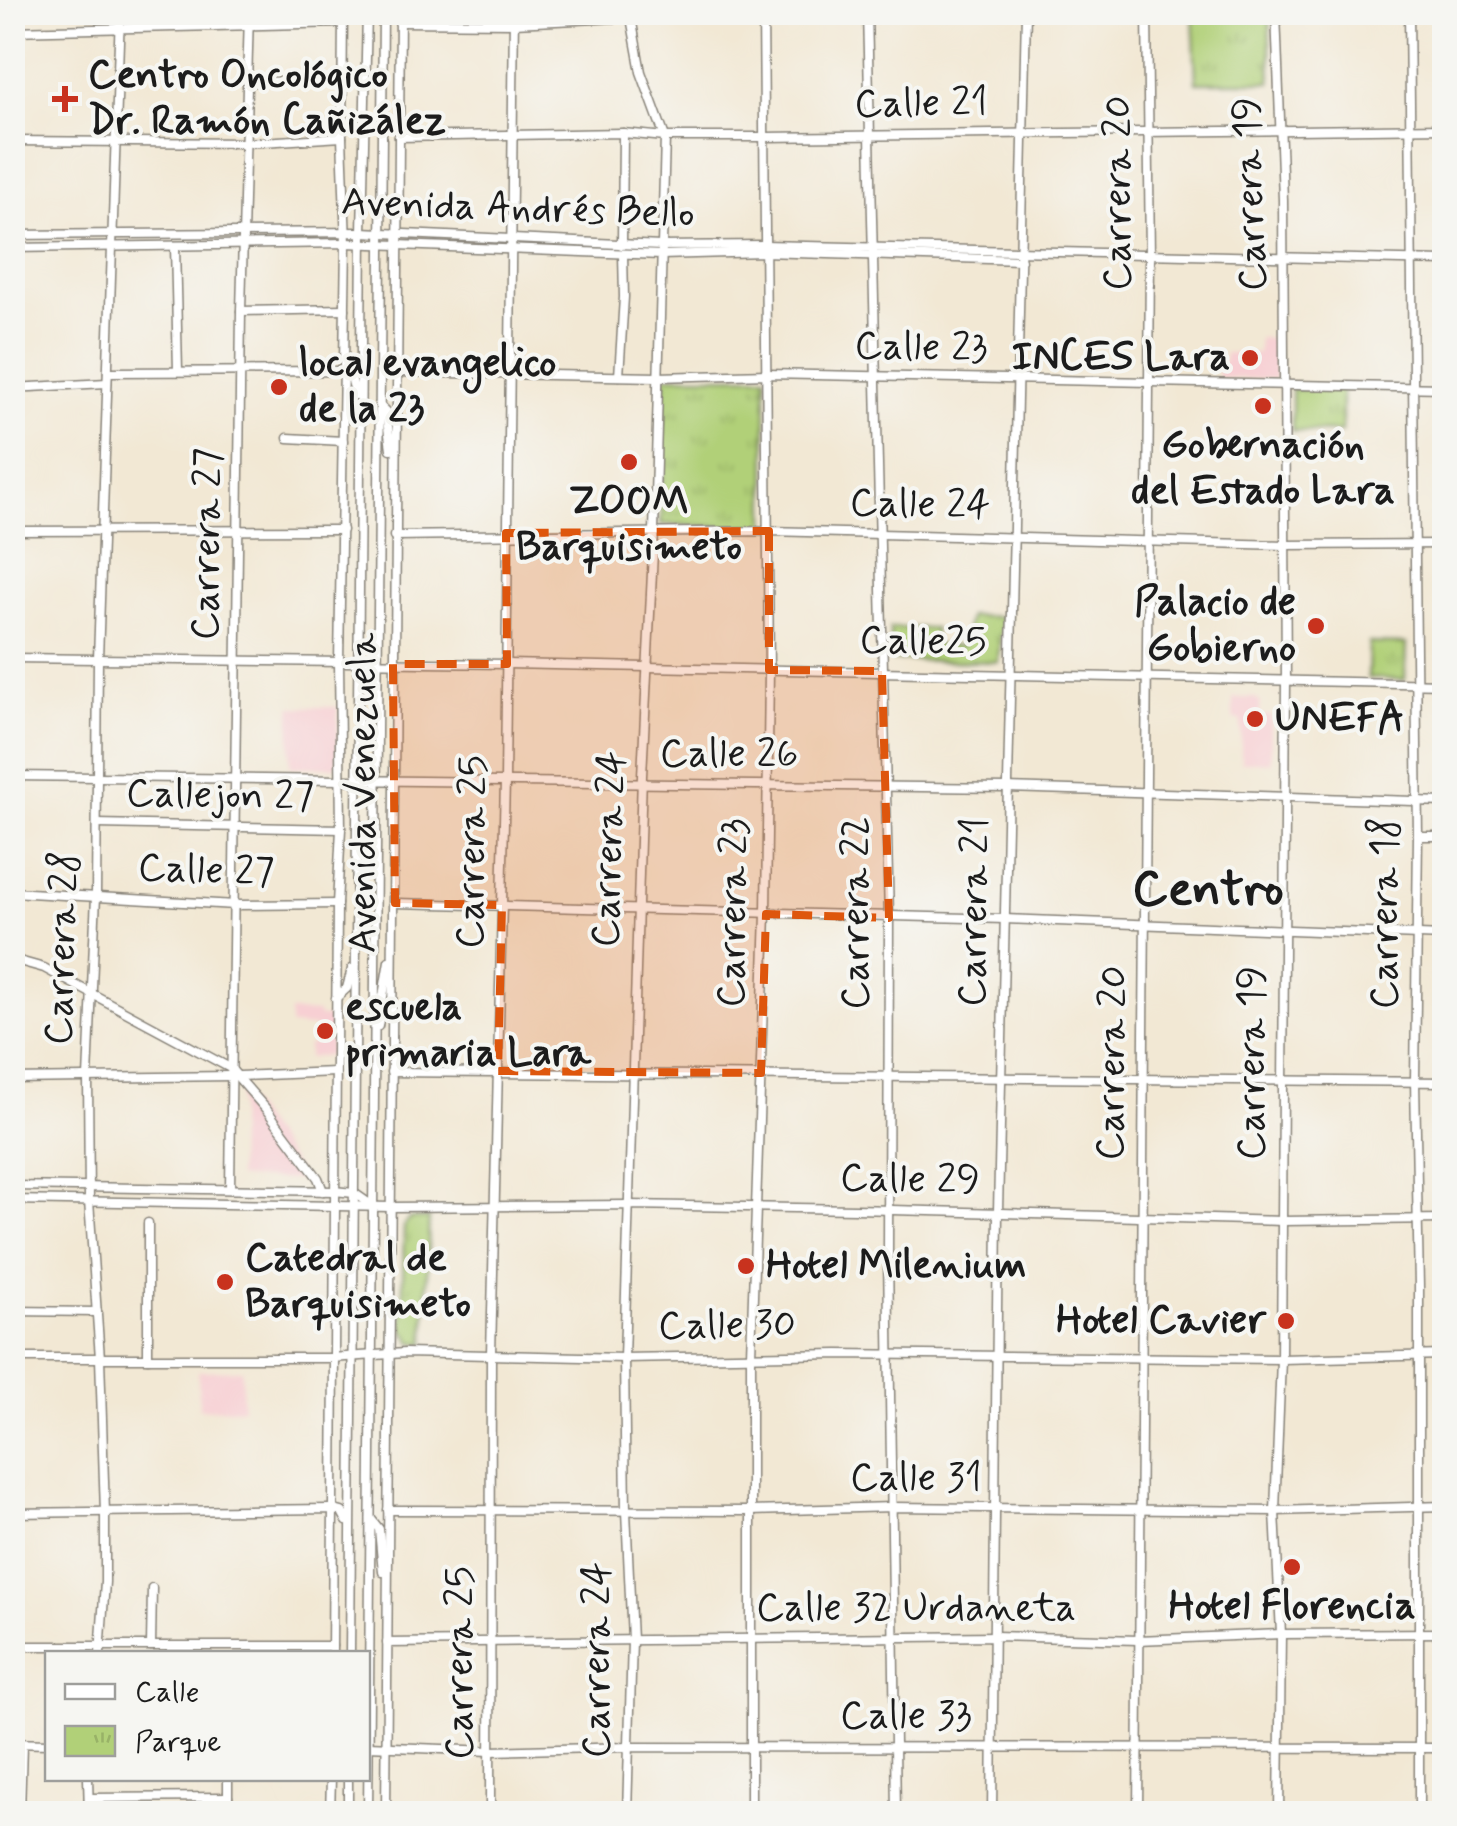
<svg xmlns="http://www.w3.org/2000/svg" width="1457" height="1826" viewBox="0 0 1457 1826" font-family="Mynerve,sans-serif">
<style>
.built{fill:#f7cfd3}
.park{fill:url(#park-tufts);stroke:#66764a;stroke-width:2.5}
.lines{fill:none;stroke-linecap:round;stroke-linejoin:round}
.minor-casing{stroke:#878278;stroke-width:11}
.minor{stroke:#fff;stroke-width:8}
.marked{fill:#de560d;fill-opacity:0.2;stroke:#de560d;stroke-width:8;stroke-dasharray:20 12;stroke-linejoin:round}
.poi-dot{fill:#c8321e;stroke:#f6f6f2;stroke-width:4}
.labels{text-anchor:middle;dominant-baseline:central;stroke-width:8;stroke-linejoin:round;paint-order:stroke}
.poi-label{font-size:40px;font-weight:bold;fill:#1c1c1c;stroke:#f6f6f2;text-anchor:start}
.street-label{font-size:40px;fill:#1c1c1c;stroke:#f6f6f2}
.district-label{font-size:50px;font-weight:bold;fill:#1c1c1c;stroke:#f6f6f2}
</style>
<defs>
<pattern id="park-tufts" width="24" height="20" patternUnits="userSpaceOnUse" patternTransform="scale(2.5)"><rect width="24" height="20" fill="#b1d078"/><path d="M3 7l-1-3M5 7V3M7 7l1-3M15 17l-1-3M17 17v-4M19 17l1-3" fill="none" stroke="#98b267"/></pattern>
</defs>
<rect width="100%" height="100%" fill="#f6f6f2"/>
<filter id="ink" filterUnits="userSpaceOnUse"><feTurbulence type="fractalNoise" baseFrequency=".01" numOctaves="2"/><feDisplacementMap in="SourceGraphic" scale="20" xChannelSelector="R" yChannelSelector="G"/><feConvolveMatrix kernelMatrix="1 2 1 2 8 2 1 2 1" color-interpolation-filters="sRGB"/></filter>
<filter id="wash" filterUnits="userSpaceOnUse"><feTurbulence type="fractalNoise" baseFrequency=".0048" numOctaves="4" result="noise"/><feDisplacementMap in="SourceGraphic" scale="40" xChannelSelector="R" yChannelSelector="G"/><feGaussianBlur stdDeviation="2.25" result="paint"/><feColorMatrix in="noise" values="0 0 0 0 0 0 0 0 0 0 0 0 0 0 0 0 0 1.4 0 .05"/><feComposite in="paint" operator="in"/></filter>
<g filter="url(#wash)">
<rect width="100%" height="100%" fill="#f2e8d4"/>
<g class="built">
<polygon points="1259,338 1276,338 1275,379 1218,378 1218,362 1224,362 1225,353 1258,353"/>
<polygon points="1233,698 1255,698 1260,702 1260,715 1271,716 1271,762 1241,762 1241,720 1233,719"/>
<polygon points="291,707 338,707 337,767 290,767"/>
<polygon points="290,1012 318,1013 319,1017 331,1017 334,1036 330,1036 330,1055 308,1058 308,1045 315,1045 315,1027 290,1026"/>
<polygon points="239,1089 304,1180 237,1178"/>
<polygon points="242,1370 243,1408 199,1409 198,1371"/>
</g>
<g class="park">
<polygon points="1193,13 1269,13 1271,82 1196,82"/>
<polygon points="665,376 766,376 766,529 661,524"/>
<polygon points="1292,388 1342,389 1342,432 1292,431"/>
<polygon points="969,616 1002,617 998,662 891,660 890,628 934,628 934,645 962,646"/>
<polygon points="1369,643 1406,644 1405,680 1368,678"/>
<polygon points="429,1218 425,1336 425,1344 412,1342 402,1327 404,1225 409,1219"/>
</g>
</g>
<g filter="url(#ink)">
<g class="lines">
<g class="minor-casing">
<g id="minor">
<polyline points="867,12 889,918 888,1255 896,1814"/>
<polyline points="1276,12 1283,200 1286,681 1281,1359 1275,1511 1281,1634 1279,1814"/>
<polyline points="1409,12 1418,836 1415,1081 1419,1287 1419,1814"/>
<polyline points="399,22 514,23 743,12"/>
<polyline points="12,31 342,23"/>
<polyline points="247,82 342,81"/>
<polyline points="399,137 623,133 665,137 766,137 1444,128"/>
<polyline points="12,141 246,143 342,137"/>
<polyline points="12,235 362,232 661,246 764,245 1444,261"/>
<polyline points="622,245 623,133"/>
<polyline points="175,246 178,371"/>
<polyline points="12,248 346,243 661,255 763,252 1021,260"/>
<polyline points="241,311 345,309"/>
<polyline points="108,372 344,371 351,377 356,396"/>
<polyline points="396,372 658,377 767,374 1444,388"/>
<polyline points="619,376 624,297 623,254"/>
<polyline points="12,388 107,383"/>
<polyline points="379,405 386,412 391,449"/>
<polyline points="288,438 343,441"/>
<polyline points="12,531 342,530"/>
<polyline points="394,536 769,531 1285,545 1444,544"/>
<polyline points="12,658 507,664 1444,684"/>
<polyline points="12,776 1007,788 1444,802"/>
<polyline points="97,824 341,829"/>
<polyline points="1418,836 1444,836"/>
<polyline points="12,892 235,905 337,904"/>
<polyline points="395,903 1005,919 1444,936"/>
<polyline points="12,959 44,968 230,1068 266,1109 318,1178 323,1191"/>
<polyline points="336,998 347,988 352,969"/>
<polyline points="378,1026 389,961"/>
<polyline points="391,1072 1444,1082"/>
<polyline points="240,1076 335,1072"/>
<polyline points="12,1079 230,1076"/>
<polyline points="12,1186 334,1191 354,1193 374,1207"/>
<polyline points="230,1189 241,311 249,12"/>
<polyline points="12,1200 391,1207 628,1205 856,1209 1283,1221 1444,1219"/>
<polyline points="148,1223 148,1358"/>
<polyline points="12,1311 97,1312"/>
<polyline points="12,1358 331,1358 405,1353 624,1358 838,1354 1281,1359 1444,1355"/>
<polyline points="388,1510 751,1511 893,1507 1275,1511 1444,1506"/>
<polyline points="12,1513 331,1509 342,1512 347,1521"/>
<polyline points="371,1519 379,1529 383,1572"/>
<polyline points="387,1643 996,1636 1138,1640 1281,1634 1444,1633"/>
<polyline points="12,1646 332,1646"/>
<polyline points="151,1646 152,1588"/>
<polyline points="100,1654 105,1582 105,1513 100,1358 89,1201 88,1078 96,896 98,659 120,12"/>
<polyline points="332,1654 337,904 341,829 339,662 346,243 342,137 343,12"/>
<polyline points="350,1654 362,232 367,12"/>
<polyline points="12,1743 48,1744"/>
<polyline points="368,1746 491,1751 629,1747 1444,1748"/>
<polyline points="88,1778 89,1814"/>
<polyline points="89,1798 228,1797"/>
<polyline points="20,1814 22,1744"/>
<polyline points="228,1814 228,1778"/>
<polyline points="330,1814 331,1778"/>
<polyline points="348,1814 348,1778"/>
<polyline points="368,1814 383,12"/>
<polyline points="386,1814 400,12"/>
<polyline points="490,1814 491,1354 505,781 514,12"/>
<polyline points="627,1814 632,1640 626,1511 624,1358 642,776 654,532 665,137 641,72 630,12"/>
<polyline points="751,1814 751,1355 766,914 769,670 763,12"/>
<polyline points="992,1814 998,1211 1026,12"/>
<polyline points="1138,1814 1150,256 1147,12"/>
</g>
</g>
<use href="#minor" class="minor"/>
</g>
</g>
<path class="marked" d="M769,531V670L882,671L889,918L766,914L761,1073L498,1071L502,905L395,903L393,664H507L506,533Z"/>
<g class="poi-dot">
<path d="M60 84h10v10h10v10h-10v10h-10v-10h-10v-10h10z"/>
<circle cx="1250" cy="358" r="10"/>
<circle cx="279" cy="387" r="10"/>
<circle cx="1263" cy="406" r="10"/>
<circle cx="629" cy="462" r="10"/>
<circle cx="1316" cy="626" r="10"/>
<circle cx="1255" cy="719" r="10"/>
<circle cx="325" cy="1031" r="10"/>
<circle cx="746" cy="1266" r="10"/>
<circle cx="225" cy="1282" r="10"/>
<circle cx="1286" cy="1321" r="10"/>
<circle cx="1292" cy="1567" r="10"/>
</g>
<g class="labels">
<g class="poi-label">
<text x="88" y="76">Centro Oncológico<tspan x="88" dy="46">Dr. Ramón Cañizález</tspan></text>
<text x="1230" y="358" text-anchor="end">INCES Lara</text>
<text x="299" y="364">local evangelico<tspan x="299" dy="46">de la 23</tspan></text>
<text x="1263" y="446" text-anchor="middle">Gobernación<tspan x="1263" dy="46">del Estado Lara</tspan></text>
<text x="629" y="502" text-anchor="middle">ZOOM<tspan x="629" dy="46">Barquisimeto</tspan></text>
<text x="1296" y="603" text-anchor="end">Palacio de<tspan x="1296" dy="46">Gobierno</tspan></text>
<text x="1275" y="719">UNEFA</text>
<text x="345" y="1008">escuela<tspan x="345" dy="46">primaria Lara</tspan></text>
<text x="245" y="1259">Catedral de<tspan x="245" dy="46">Barquisimeto</tspan></text>
<text x="766" y="1266">Hotel Milenium</text>
<text x="1266" y="1321" text-anchor="end">Hotel Cavier</text>
<text x="1292" y="1607" text-anchor="middle">Hotel Florencia</text>
</g>
<g class="street-label">
<text transform="translate(921 104) rotate(-1)">Calle 21</text>
<text transform="translate(1119 193) rotate(-90)">Carrera 20</text>
<text transform="translate(1251 194) rotate(-92)">Carrera 19</text>
<text transform="translate(518 209) rotate(2)">Avenida Andrés Bello</text>
<text transform="translate(921 348) rotate(1)">Calle 23</text>
<text transform="translate(920 505) rotate(1)">Calle 24</text>
<text transform="translate(208 544) rotate(-89)">Carrera 27</text>
<text transform="translate(923 642) rotate(1)">Calle25</text>
<text x="729" y="755">Calle 26</text>
<text transform="translate(364 793) rotate(-90)">Avenida Venezuela</text>
<text transform="translate(220 796) rotate(1)">Callejon 27</text>
<text transform="translate(610 849) rotate(-88)">Carrera 24</text>
<text transform="translate(473 852) rotate(-89)">Carrera 25</text>
<text transform="translate(206 871) rotate(2)">Calle 27</text>
<text transform="translate(975 912) rotate(-89)">Carrera 21</text>
<text transform="translate(734 913) rotate(-89)">Carrera 23</text>
<text transform="translate(857 913) rotate(-90)">Carrera 22</text>
<text transform="translate(1386 913) rotate(-90)">Carrera 18</text>
<text transform="translate(63 948) rotate(-88)">Carrera 28</text>
<text transform="translate(1113 1063) rotate(-89)">Carrera 20</text>
<text transform="translate(1253 1063) rotate(-90)">Carrera 19</text>
<text transform="translate(910 1180) rotate(1)">Calle 29</text>
<text transform="translate(727 1326) rotate(-1)">Calle 30</text>
<text x="916" y="1479">Calle 31</text>
<text x="916" y="1609">Calle 32 Urdaneta</text>
<text transform="translate(598 1660) rotate(-90)">Carrera 24</text>
<text transform="translate(461 1663) rotate(-90)">Carrera 25</text>
<text x="906" y="1717">Calle 33</text>
</g>
<g class="district-label">
<text x="1208" y="890">Centro</text>
</g>
</g>
<rect width="1457" height="1826" fill="none" stroke="#f6f6f2" stroke-width="50"/>
<rect x="45" y="1651" width="325" height="130" fill="#f6f6f2" stroke="#9f9f9c" stroke-width="2.5"/>
<rect x="65" y="1684" width="50" height="15" fill="#ffffff" stroke="#9f9f9c" stroke-width="2.5"/>
<text x="135" y="1701" font-size="30" fill="#1c1c1c">Calle</text>
<rect x="65" y="1726" width="50" height="30" fill="url(#park-tufts)" stroke="#9f9f9c" stroke-width="2.5"/>
<text x="135" y="1751" font-size="30" fill="#1c1c1c">Parque</text>
</svg>
